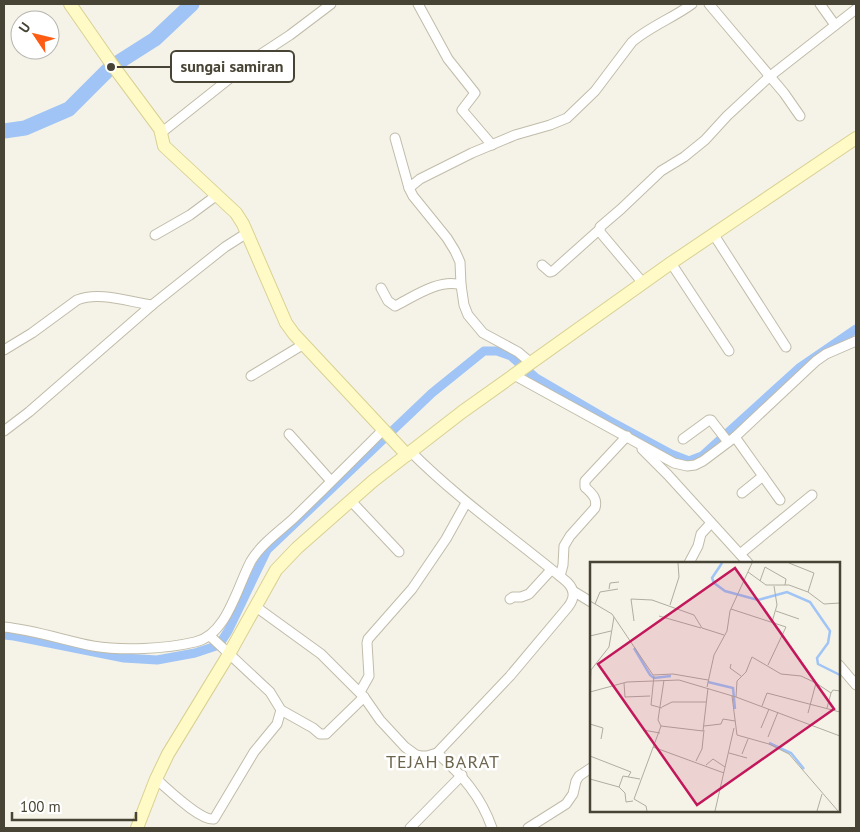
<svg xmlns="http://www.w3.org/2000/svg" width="860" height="832" viewBox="0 0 860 832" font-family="'PT Sans',sans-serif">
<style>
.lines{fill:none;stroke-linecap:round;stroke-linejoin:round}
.canal{stroke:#9fc4f5;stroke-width:9}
.river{stroke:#9fc4f5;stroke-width:15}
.minor-casing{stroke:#c1bca9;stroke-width:11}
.secondary-casing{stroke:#d8d193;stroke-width:14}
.minor{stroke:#fff;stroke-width:9}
.secondary{stroke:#fffac6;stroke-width:12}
.labels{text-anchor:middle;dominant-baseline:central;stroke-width:5;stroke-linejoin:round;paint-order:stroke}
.quarter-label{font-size:18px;letter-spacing:1px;fill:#6c644c;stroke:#fff}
.inset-river{fill:none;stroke:#9fc4f5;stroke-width:2.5}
.inset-road{fill:none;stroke:#b0ada0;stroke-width:1}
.view{fill:#c2185b;fill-opacity:0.15;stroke:#c2185b;stroke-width:2.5}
.inset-edge{fill:none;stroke:#484435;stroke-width:2.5}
.leader{fill:none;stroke:#484435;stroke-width:2}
.callout-dot{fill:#484435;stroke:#fff;stroke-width:2}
.callout{fill:#fff;stroke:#484435;stroke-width:2}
.callout-label{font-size:16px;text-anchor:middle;font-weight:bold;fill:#484435}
</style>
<rect width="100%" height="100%" fill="#f5f3e7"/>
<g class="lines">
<polyline class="canal" points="4,635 14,636 124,658 157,660 195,653 219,645 228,631 267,550 432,393 484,351 497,351 511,356 536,378 608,420 671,454 689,461 702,456 799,368 856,329"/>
<polyline class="river" points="4,131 25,128 69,109 111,67 155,39 192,4"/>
<g class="minor-casing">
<g id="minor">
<polyline points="418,4 448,59 475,93 462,110 492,145"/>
<polyline points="709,4 784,93 800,116"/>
<polyline points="820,4 835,25"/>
<polyline points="161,133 258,56 290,35 331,4"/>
<polyline points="395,138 409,188"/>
<polyline points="155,235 190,215 217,195"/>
<polyline points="714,235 786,347"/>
<polyline points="671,263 729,351"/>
<polyline points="542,265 550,272 553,271 600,229"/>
<polyline points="643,283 600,232 600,227 621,209 661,171 684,157 705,140 727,116 769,77 856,9"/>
<path d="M381,288L388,301L395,306C413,297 440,278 461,285"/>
<path d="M4,350L32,333L77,300C99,291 129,302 152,305L225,247L247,233"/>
<path d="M531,363L518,352L483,333L468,315L464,305L461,285L460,262L455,251L447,238L413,196L409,188L420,179L472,153L515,135L550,125L567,118L595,91L632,42C649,27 673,18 692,4"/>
<polyline points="514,375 674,463 687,466 695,465 703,461 735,437 816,361 826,354 856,341"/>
<polyline points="251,376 304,344"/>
<polyline points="4,431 29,412 152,305"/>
<polyline points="289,434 331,481"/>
<polyline points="735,437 780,500"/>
<polyline points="683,439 709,420 711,420 728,442"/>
<polyline points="642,449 668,475 748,563"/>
<polyline points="742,493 763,476"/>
<polyline points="351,501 399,552"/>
<polyline points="740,554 812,495"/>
<polyline points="689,563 698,546 701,534 711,523"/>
<path d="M560,576L563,565L564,546L570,536L595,508C598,498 591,493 585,487V481L627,436"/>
<polyline points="573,591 591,602"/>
<polyline points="510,599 513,597 521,597 529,594 551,570"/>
<path d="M256,607L321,654L364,697L380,720L405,747L416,755L421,756H427L437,753L510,676L568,607C575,598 575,590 567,582C514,538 459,500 411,452"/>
<path d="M4,627C34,630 63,640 93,646C123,651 165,649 195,642C227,635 237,587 251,561C261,544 280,531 294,518C324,489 354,459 383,430"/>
<polyline points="210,636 270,692 281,710 313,728 320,734 326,734 329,731 364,697"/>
<polyline points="839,665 856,685"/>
<polyline points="360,692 369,676 367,643 368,639 412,589 446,539 466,503"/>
<path d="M437,753C462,775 481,796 492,828"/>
<path d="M156,779C168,789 200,821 214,819L254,752L277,724L281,710"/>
<polyline points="410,828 462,775"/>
<polyline points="528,828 566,804 573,794 576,781 579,776 591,768"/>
</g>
</g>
<g class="secondary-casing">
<g id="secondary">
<polyline points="70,4 111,63 160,129 164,146 236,213 243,224 286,323 294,334 407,455"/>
<polyline points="137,828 156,779 168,754 229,654 276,570 297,548 373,481 462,412 671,263 856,138"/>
</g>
</g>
<use href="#minor" class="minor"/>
<use href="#secondary" class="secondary"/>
</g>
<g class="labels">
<g class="quarter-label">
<text x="443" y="761">TEJAH BARAT</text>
</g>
</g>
<g transform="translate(590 562)">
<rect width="250" height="250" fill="#f5f3e7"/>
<path class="inset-river" d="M132,1L122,16L124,21L135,29L168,38L197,30L220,40L240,69L238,81L227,96L228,102L250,113M44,86L60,113L64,116L81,114M118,120L143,126L145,147M179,181L201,191L214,207"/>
<path class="inset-road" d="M199,1L224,11L218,30M158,10L176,23H199L218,30L234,42L250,41M170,19L175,5L196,17L195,23M19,27L20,21L29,20M0,39L22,52L63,113L83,112L118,118M5,42L10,30L28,27M80,43L89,15L88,1M141,47L196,65L178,103M186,49L209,57M69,54L111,66M44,59L41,37L62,38L104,53L112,66L134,73M182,60L187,43L184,24M0,74L21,69M141,102L140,106L151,114M64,114L61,143L72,146M74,118L68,158L71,164L113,169L118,126M34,121L35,135L60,134M226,121L241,131L243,128L250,129M117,125L124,93L137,69L140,49L162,1M0,130L37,120L89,118L146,135L250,174M142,134L147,173L179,182L199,192L248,249M146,135L147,119L156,110L162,95L191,112L211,114L226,121L218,151M0,141L1,108L19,85L24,55M172,144L177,131L250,150M72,145L82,140H116M237,146L241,131M0,162L13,166L11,177M114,164L131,162L133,157L145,159M171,166L179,147M53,168L70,171M178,175L188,150M63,185L134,211M139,191L157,196M152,192L158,177M0,194L41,210L38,215M106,199L112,187L114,168M116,203L123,197L135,205M0,217L29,225L33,214L50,217M29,225L35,231L36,240L43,239M57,249L56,244L44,237L71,164M125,249L144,166M227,249L232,232"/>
<path class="view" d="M145,6L244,147L107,243L8,102Z"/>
<rect width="250" height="250" class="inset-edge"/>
</g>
<path class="leader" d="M111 67L171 67"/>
<circle class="callout-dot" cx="111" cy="67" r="5"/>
<rect class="callout" x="171" y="51" width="123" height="31" rx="5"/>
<g class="callout-label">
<text x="232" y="72">sungai samiran</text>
</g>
<rect width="860" height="832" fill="none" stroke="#484435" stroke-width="10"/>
<g transform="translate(35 35) rotate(305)"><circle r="24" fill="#ffffff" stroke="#b6b4ae"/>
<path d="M0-4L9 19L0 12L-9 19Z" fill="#ff5c13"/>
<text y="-8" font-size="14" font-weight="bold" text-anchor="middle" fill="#484435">U</text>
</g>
<path d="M12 812v8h124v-8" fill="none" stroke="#484435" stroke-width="2.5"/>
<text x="20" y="812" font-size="15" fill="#484435" stroke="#ffffff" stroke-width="4" paint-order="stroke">100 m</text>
</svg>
